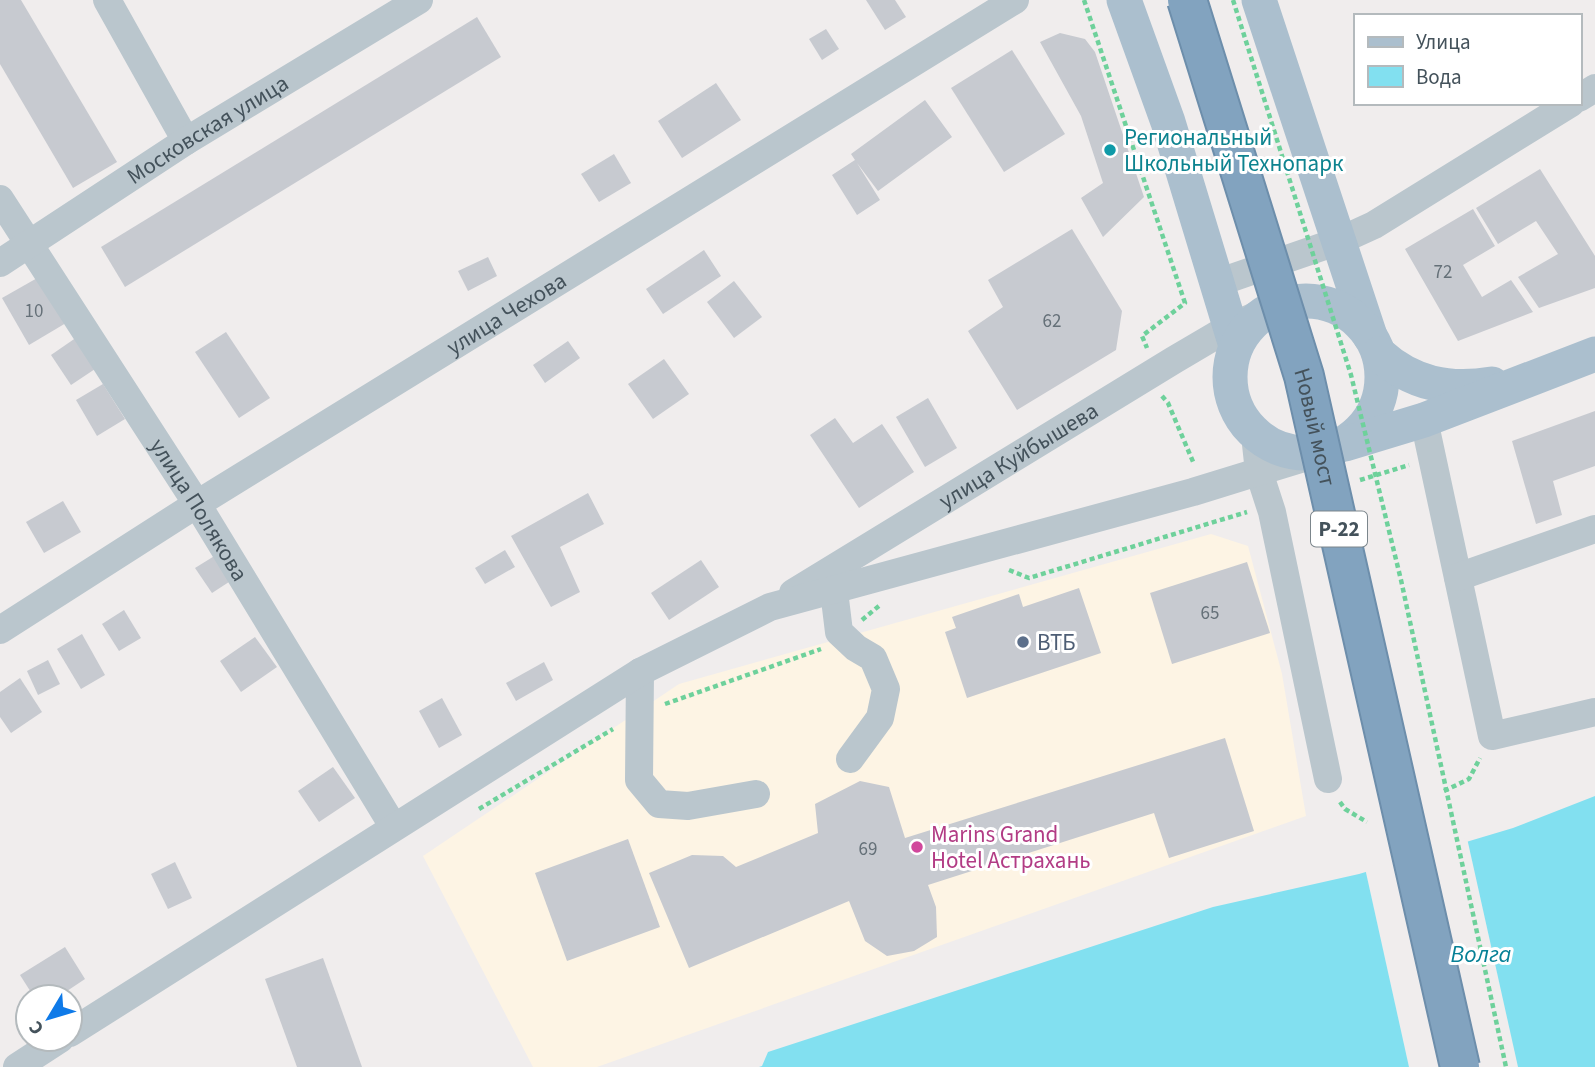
<svg xmlns="http://www.w3.org/2000/svg" width="1595" height="1067" viewBox="0 0 1595 1067" font-family="'Source Sans 3',sans-serif">
<style>
.commercial{fill:#fdf4e4}
.water{fill:#82e0f0}
.pier{fill:#f0eded}
.building{fill:#c7cad0}
.lines{fill:none;stroke-linecap:round;stroke-linejoin:round}
.path{stroke:#6ed19b;stroke-width:4.5;stroke-dasharray:5 3.5;stroke-linecap:butt}
.minor{stroke:#bac6cd;stroke-width:28}
.major{stroke:#abbfce;stroke-width:35}
.highway-bridge-casing{stroke:#6d8eab;stroke-width:42;stroke-linecap:butt}
.path-bridge{stroke:#6ed19b;stroke-width:4.5;stroke-dasharray:5 3.5;stroke-linecap:butt}
.highway-bridge{stroke:#82a3bf;stroke-width:38}
.culture-dot{fill:#0f9aa8;stroke:#fff;stroke-width:2.5}
.service-dot{fill:#5c6f8a;stroke:#fff;stroke-width:2.5}
.hotel-dot{fill:#d1479c;stroke:#fff;stroke-width:2.5}
.labels{text-anchor:middle;dominant-baseline:central;stroke-width:6;stroke-linejoin:round;paint-order:stroke}
.number-label{font-size:19px;fill:#657078}
.shield{fill:#fff;stroke:#7c868c;stroke-width:2}
.shield-label{font-size:21px;font-weight:bold;fill:#44525b}
.street-label{font-size:23px;fill:#44525b;stroke:#fff}
.culture-label{font-size:23px;fill:#0d838f;stroke:#fff;text-anchor:start}
.service-label{font-size:23px;fill:#4e5e75;stroke:#fff;text-anchor:start}
.hotel-label{font-size:23px;fill:#b23c85;stroke:#fff;text-anchor:start}
.water-label{font-size:24px;font-style:italic;fill:#068096;stroke:#fff}
</style>
<rect width="100%" height="100%" fill="#f0eded"/>
<polygon class="commercial" points="1211,534 1248,546 1282,674 1306,816 597,1067 533,1067 423,856 679,684"/>
<polygon class="water" points="1595,796 1595,1067 759,1067 762,1066 768,1052 1213,907 1359,874 1513,828"/>
<polygon class="pier" points="1467,838 1518,1067 1409,1067 1365,868"/>
<g class="building">
<polygon points="0,0 21,0 117,162 73,188 0,64"/>
<polygon points="866,0 895,0 906,17 885,30"/>
<polygon points="477,17 501,57 125,287 101,247"/>
<polygon points="826,29 839,49 822,60 809,39"/>
<polygon points="1060,33 1085,39 1095,52 1144,197 1103,237 1081,198 1103,183 1081,116 1040,42"/>
<polygon points="1012,50 1065,134 1004,172 951,88"/>
<polygon points="716,83 741,120 682,158 658,121"/>
<polygon points="925,100 952,137 878,191 857,163 880,200 857,215 832,175 855,160 851,154"/>
<polygon points="614,154 631,183 599,202 581,174"/>
<polygon points="1540,169 1595,256 1595,288 1539,308 1518,277 1558,254 1536,221 1498,244 1476,208"/>
<polygon points="1473,209 1495,246 1463,265 1482,297 1511,280 1533,312 1458,341 1405,249"/>
<polygon points="1072,229 1122,311 1116,350 1017,410 968,331 1003,307 988,280"/>
<polygon points="704,250 721,276 663,314 646,289"/>
<polygon points="488,257 497,276 468,291 458,271"/>
<polygon points="39,277 66,323 29,345 2,298"/>
<polygon points="734,281 762,317 734,338 707,302"/>
<polygon points="226,332 270,398 239,418 195,352"/>
<polygon points="80,335 101,365 71,385 51,355"/>
<polygon points="568,341 580,358 545,383 533,365"/>
<polygon points="664,359 689,394 653,419 628,384"/>
<polygon points="103,384 125,419 97,436 76,400"/>
<polygon points="928,398 957,448 925,467 896,417"/>
<polygon points="1595,411 1595,466 1553,481 1562,515 1536,524 1512,441"/>
<polygon points="835,418 853,443 882,424 914,472 859,508 810,435"/>
<polygon points="588,493 604,524 560,547 580,592 551,607 511,536"/>
<polygon points="63,501 81,532 44,553 26,522"/>
<polygon points="505,550 515,567 485,584 475,568"/>
<polygon points="216,555 232,580 212,593 195,568"/>
<polygon points="701,560 719,587 669,620 651,593"/>
<polygon points="1247,562 1270,633 1172,664 1150,593"/>
<polygon points="1079,588 1101,653 967,698 945,632 956,628 952,617 1019,594 1023,607"/>
<polygon points="124,610 141,638 119,651 102,624"/>
<polygon points="82,634 105,675 81,689 57,649"/>
<polygon points="255,637 277,667 241,692 220,661"/>
<polygon points="48,660 60,684 38,695 27,671"/>
<polygon points="544,662 553,680 516,701 506,683"/>
<polygon points="20,678 42,712 11,733 0,717 0,692"/>
<polygon points="442,698 462,735 439,748 419,711"/>
<polygon points="1225,738 1254,831 1169,858 1154,813 928,885 936,907 937,937 914,951 887,956 865,941 849,901 689,968 649,873 692,855 723,856 736,867 818,833 815,804 860,781 889,787 905,838"/>
<polygon points="333,767 355,798 319,822 298,791"/>
<polygon points="628,839 660,927 567,961 535,873"/>
<polygon points="175,862 192,898 168,909 151,874"/>
<polygon points="65,947 85,979 58,997 34,997 20,975"/>
<polygon points="323,958 362,1067 297,1067 265,979"/>
</g>
<g class="lines">
<g class="path">
<polyline points="1084,0 1185,303 1142,336 1147,348"/>
<polyline points="1162,396 1168,403 1194,464"/>
<polyline points="1360,480 1409,465"/>
<polyline points="1009,570 1029,578 1247,512"/>
<polyline points="862,620 880,605"/>
<polyline points="665,704 821,649"/>
<polyline points="1444,791 1469,779 1480,758"/>
<polyline points="1340,802 1345,809 1367,822"/>
<polyline points="479,809 613,729"/>
</g>
<g class="minor">
<polyline points="107,0 186,141"/>
<polyline points="1579,98 1595,88"/>
<path id="s1" d="M0,199L197,504L393,826"/>
<path id="s2" d="M0,263L186,141L419,0"/>
<polyline points="1217,283 1339,241 1374,225 1571,103"/>
<polyline points="1424,420 1492,736 1595,712"/>
<polyline points="1255,435 1259,472 1272,512 1328,779"/>
<polyline points="1458,577 1595,529"/>
<polyline points="834,591 839,632 856,648 873,658 886,689 880,718 850,759"/>
<path id="s3" d="M793,593L1174,360L1230,327L1271,309"/>
<path id="s4" d="M0,630L197,504L1015,0"/>
<polyline points="640,672 639,780 659,804 688,806 756,794"/>
<polyline points="70,1033 640,672 770,607 1193,492 1323,452"/>
<polyline points="17,1067 60,1039"/>
</g>
<g class="major">
<polyline points="1124,0 1168,122 1236,346"/>
<polyline points="1259,0 1370,336"/>
<circle cx="1306" cy="377" r="76"/>
<path d="M1379,354C1412,384 1449,391 1492,384"/>
<polyline points="1345,444 1424,420 1595,354"/>
</g>
<g class="highway-bridge-casing">
<g id="highway-bridge">
<path id="s5" d="M1187,0L1304,376L1460,1067"/>
</g>
</g>
<polyline class="path-bridge" points="1233,0 1351,375 1401,580 1506,1067"/>
<use href="#highway-bridge" class="highway-bridge"/>
</g>
<circle class="culture-dot" cx="1110" cy="150" r="7"/>
<circle class="service-dot" cx="1023" cy="642" r="7"/>
<circle class="hotel-dot" cx="917" cy="847" r="7"/>
<g class="labels">
<g class="number-label">
<text x="1443" y="272">72</text>
<text x="34" y="311">10</text>
<text x="1052" y="321">62</text>
<text x="1210" y="613">65</text>
<text x="868" y="849">69</text>
</g>
<rect class="shield" x="1311" y="511.5" width="56" height="35" rx="5"/>
<g class="shield-label">
<text x="1339" y="529">Р-22</text>
</g>
<g class="street-label">
<text stroke="none"><textPath href="#s2" startOffset="247">Московская улица</textPath></text>
<text stroke="none"><textPath href="#s4" startOffset="597">улица Чехова</textPath></text>
<text stroke="none"><textPath href="#s5" startOffset="446">Новый мост</textPath></text>
<text stroke="none"><textPath href="#s3" startOffset="264">улица Куйбышева</textPath></text>
<text stroke="none"><textPath href="#s1" startOffset="369">улица Полякова</textPath></text>
</g>
<g class="culture-label">
<text x="1124" y="137">Региональный<tspan x="1124" dy="26">Школьный Технопарк</tspan></text>
</g>
<g class="service-label">
<text x="1037" y="642">ВТБ</text>
</g>
<g class="hotel-label">
<text x="931" y="834">Marins Grand<tspan x="931" dy="26">Hotel Астрахань</tspan></text>
</g>
<g class="water-label">
<text x="1481" y="954">Волга</text>
</g>
</g>
<rect x="1354" y="14" width="228" height="91" fill="#ffffff" stroke="#b4babd" stroke-width="2"/>
<rect x="1368" y="37" width="35" height="10" fill="#abbfce" stroke="#b4babd" stroke-width="2"/>
<text x="1416" y="49" font-size="21" fill="#44525b">Улица</text>
<rect x="1368" y="66" width="35" height="21" fill="#82e0f0" stroke="#b4babd" stroke-width="2"/>
<text x="1416" y="84" font-size="21" fill="#44525b">Вода</text>
<g transform="translate(49 1018) rotate(232)"><circle r="33" fill="#ffffff" stroke="#b4babd" stroke-width="2"/>
<path d="M0-5L12 26L0 18L-12 26Z" fill="#0f7ae8"/>
<text y="-10" font-size="19" font-weight="bold" text-anchor="middle" fill="#44525b">С</text>
</g>
</svg>
